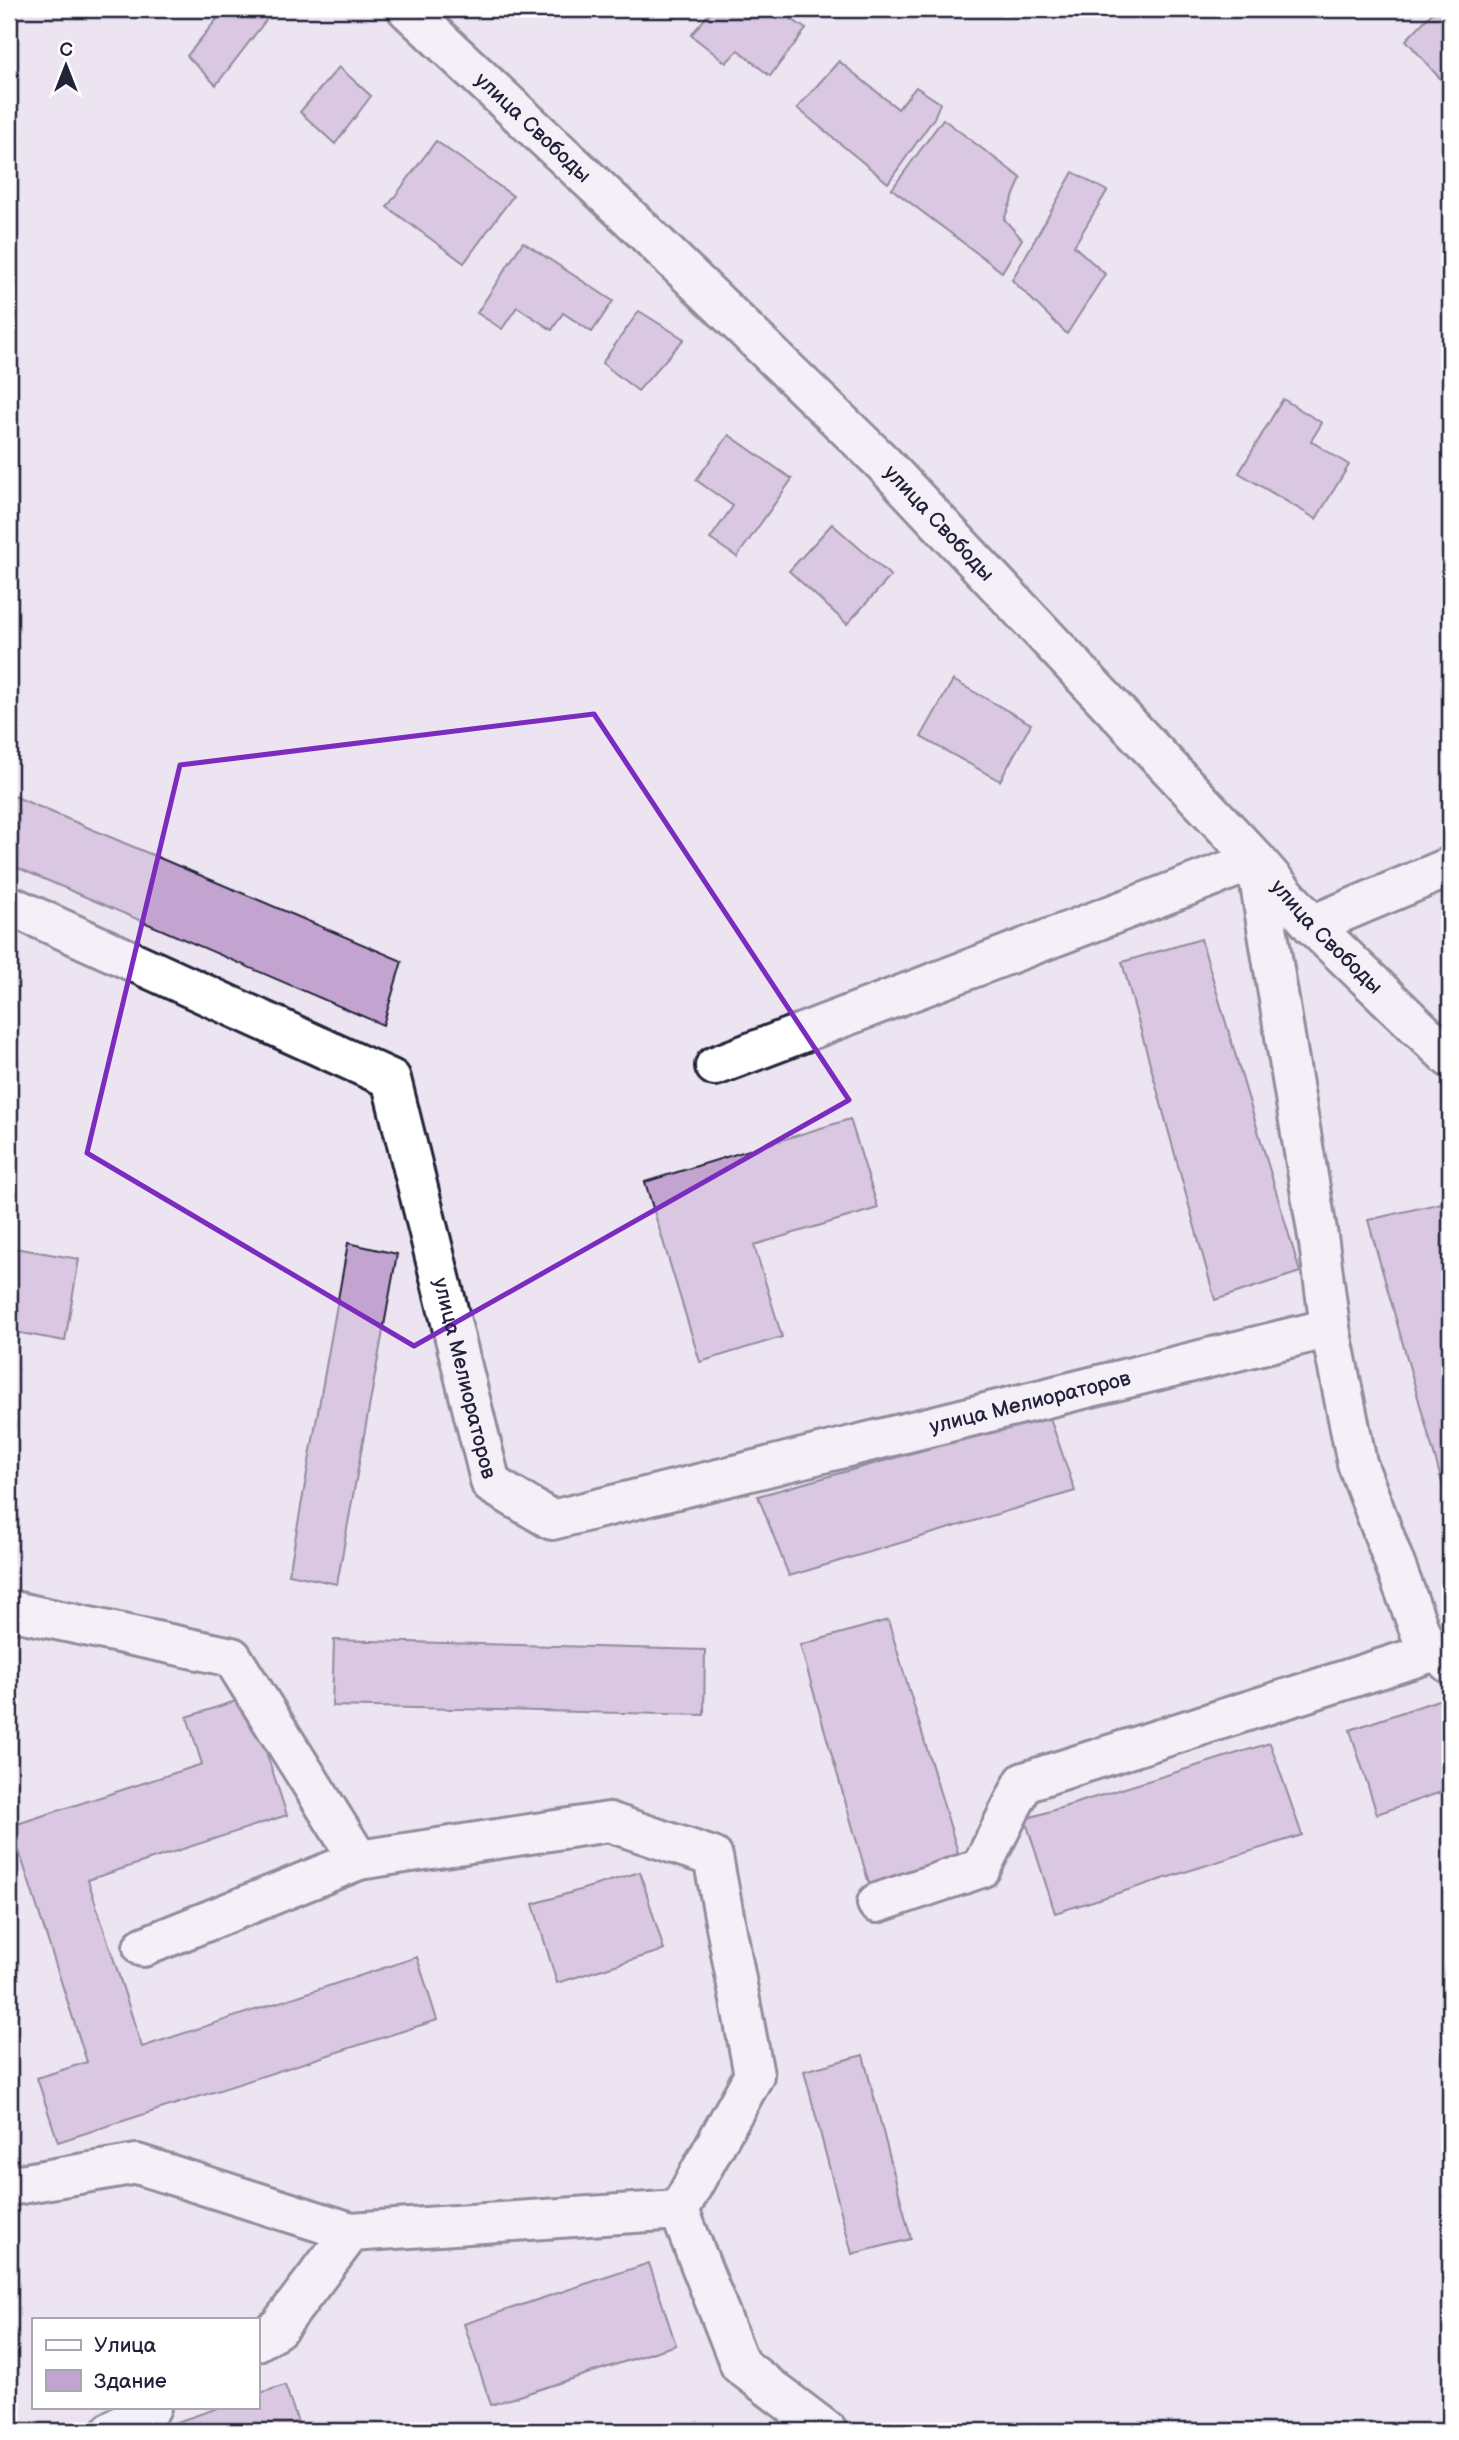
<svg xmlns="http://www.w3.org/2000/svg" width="1459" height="2440" viewBox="0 0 1459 2440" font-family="'Balsamiq Sans',sans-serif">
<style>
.building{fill:#c3a4d0;stroke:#22223b;stroke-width:2}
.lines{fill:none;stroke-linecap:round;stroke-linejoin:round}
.minor-casing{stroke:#22223b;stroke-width:44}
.major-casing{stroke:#22223b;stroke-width:44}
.minor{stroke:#fff;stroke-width:38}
.major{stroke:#fff;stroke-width:38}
.marked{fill:none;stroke:#7b2cbf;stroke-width:5;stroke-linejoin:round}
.labels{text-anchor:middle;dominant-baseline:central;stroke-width:5;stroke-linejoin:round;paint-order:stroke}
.street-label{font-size:21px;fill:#22223b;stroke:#fff}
</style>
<rect width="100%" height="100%" fill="#ede4f1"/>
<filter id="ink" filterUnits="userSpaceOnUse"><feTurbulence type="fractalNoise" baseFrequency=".0143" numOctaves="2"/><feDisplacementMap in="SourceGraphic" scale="14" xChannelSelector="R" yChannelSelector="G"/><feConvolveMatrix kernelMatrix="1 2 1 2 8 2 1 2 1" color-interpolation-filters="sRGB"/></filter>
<g filter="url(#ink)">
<g class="building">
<polygon points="225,9 270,9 273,11 216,85 187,56"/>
<polygon points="713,9 776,9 806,29 770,76 738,50 726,63 691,35"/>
<polygon points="1436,9 1450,9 1450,90 1406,40"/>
<polygon points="839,61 898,109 916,87 940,103 934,118 888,183 797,108"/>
<polygon points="339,67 371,96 335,144 300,112"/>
<polygon points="943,119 1021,178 1004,219 1022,239 1002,272 892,189"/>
<polygon points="436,141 513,196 464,263 387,207"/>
<polygon points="1073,172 1107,191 1074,246 1105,274 1067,334 1012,280"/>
<polygon points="523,242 613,301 592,332 563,313 552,330 517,307 502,329 477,313"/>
<polygon points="639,311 684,339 638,391 602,363"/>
<polygon points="1283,399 1322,423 1311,441 1349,465 1316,519 1239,473"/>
<polygon points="729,435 792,479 737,557 710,539 733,506 696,480"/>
<polygon points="832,524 891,576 847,624 789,571"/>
<polygon points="953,680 1031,724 1000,781 921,737"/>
<polygon points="9,794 402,961 383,1025 9,864"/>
<polygon points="1201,939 1300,1272 1215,1300 1122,962"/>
<polygon points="850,1119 878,1208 754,1245 782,1337 700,1362 645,1182"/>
<polygon points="1450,1201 1450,1511 1368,1220"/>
<polygon points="348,1243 397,1254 337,1584 289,1574"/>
<polygon points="9,1247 79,1259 65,1341 9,1331"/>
<polygon points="1049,1415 1075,1491 789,1576 758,1496"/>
<polygon points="888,1620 960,1859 870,1887 800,1645"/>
<polygon points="334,1640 705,1650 704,1715 332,1706"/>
<polygon points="1450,1696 1450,1789 1377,1814 1350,1730"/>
<polygon points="248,1697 287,1815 88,1880 142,2047 417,1957 437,2020 58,2142 37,2078 87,2062 11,1826 202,1764 187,1717"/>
<polygon points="1270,1743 1302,1835 1055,1913 1025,1819"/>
<polygon points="640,1872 664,1950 557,1983 533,1904"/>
<polygon points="863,2055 911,2239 852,2254 804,2071"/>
<polygon points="649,2263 676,2345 491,2405 464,2324"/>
<polygon points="285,2385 301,2431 150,2431 221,2407 257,2407 257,2394"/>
</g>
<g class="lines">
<g class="minor-casing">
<g id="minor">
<path id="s1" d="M9,905L391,1079L491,1484L552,1520L1330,1328"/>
<polyline points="1312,925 1450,867"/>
<polyline points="715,1066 1256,860 1319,1243 1330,1328 1357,1463 1422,1637 1450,1664"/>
<polyline points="9,1610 232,1657 359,1860"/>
<polyline points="877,1903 981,1868 1024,1782 1436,1651"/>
<polyline points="143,1947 359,1860 609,1822 713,1857 754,2075 679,2210"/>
<polyline points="9,2186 137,2164 351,2232"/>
<polyline points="679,2210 740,2365 827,2431"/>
<polyline points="257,2341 278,2328 351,2232 679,2210"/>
<polyline points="112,2431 151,2407"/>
</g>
</g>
<g class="major-casing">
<g id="major">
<path id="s2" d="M407,9L629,217L883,463L1256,860L1312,925L1450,1058"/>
</g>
</g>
<use href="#minor" class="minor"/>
<use href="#major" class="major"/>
</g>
</g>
<path d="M0 0H1459V2440H0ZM594,714L849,1100L414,1346L87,1153L180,765Z" fill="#ede4f1" fill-opacity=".55" fill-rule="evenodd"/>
<path class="marked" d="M594,714L849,1100L414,1346L87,1153L180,765Z"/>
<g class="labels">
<g class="street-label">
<text stroke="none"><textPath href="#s2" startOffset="173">улица Свободы</textPath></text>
<text stroke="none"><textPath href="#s2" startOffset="740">улица Свободы</textPath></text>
<text stroke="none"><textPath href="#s2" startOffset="1307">улица Свободы</textPath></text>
<text stroke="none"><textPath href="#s1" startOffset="728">улица Мелиораторов</textPath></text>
<text stroke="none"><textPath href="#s1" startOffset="1400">улица Мелиораторов</textPath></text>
</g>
</g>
<rect width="1459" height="2440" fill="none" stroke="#fff" stroke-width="35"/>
<rect x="18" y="18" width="1424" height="2405" fill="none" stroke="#22223b" stroke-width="2.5" filter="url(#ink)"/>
<rect x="32" y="2318" width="228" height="91" fill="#ffffff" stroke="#a7a7b1" stroke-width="2"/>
<rect x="46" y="2340" width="35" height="10" fill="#ffffff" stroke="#a7a7b1" stroke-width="2"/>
<text x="94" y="2352" font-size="21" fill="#22223b">Улица</text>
<rect x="46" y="2370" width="35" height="21" fill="#c3a4d0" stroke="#a7a7b1" stroke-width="2"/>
<text x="94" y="2388" font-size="21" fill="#22223b">Здание</text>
<g transform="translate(66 66)" stroke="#ffffff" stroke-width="5" paint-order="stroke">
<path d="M0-5L12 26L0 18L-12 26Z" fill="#22223b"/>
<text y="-10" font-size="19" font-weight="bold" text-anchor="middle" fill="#22223b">С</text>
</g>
</svg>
